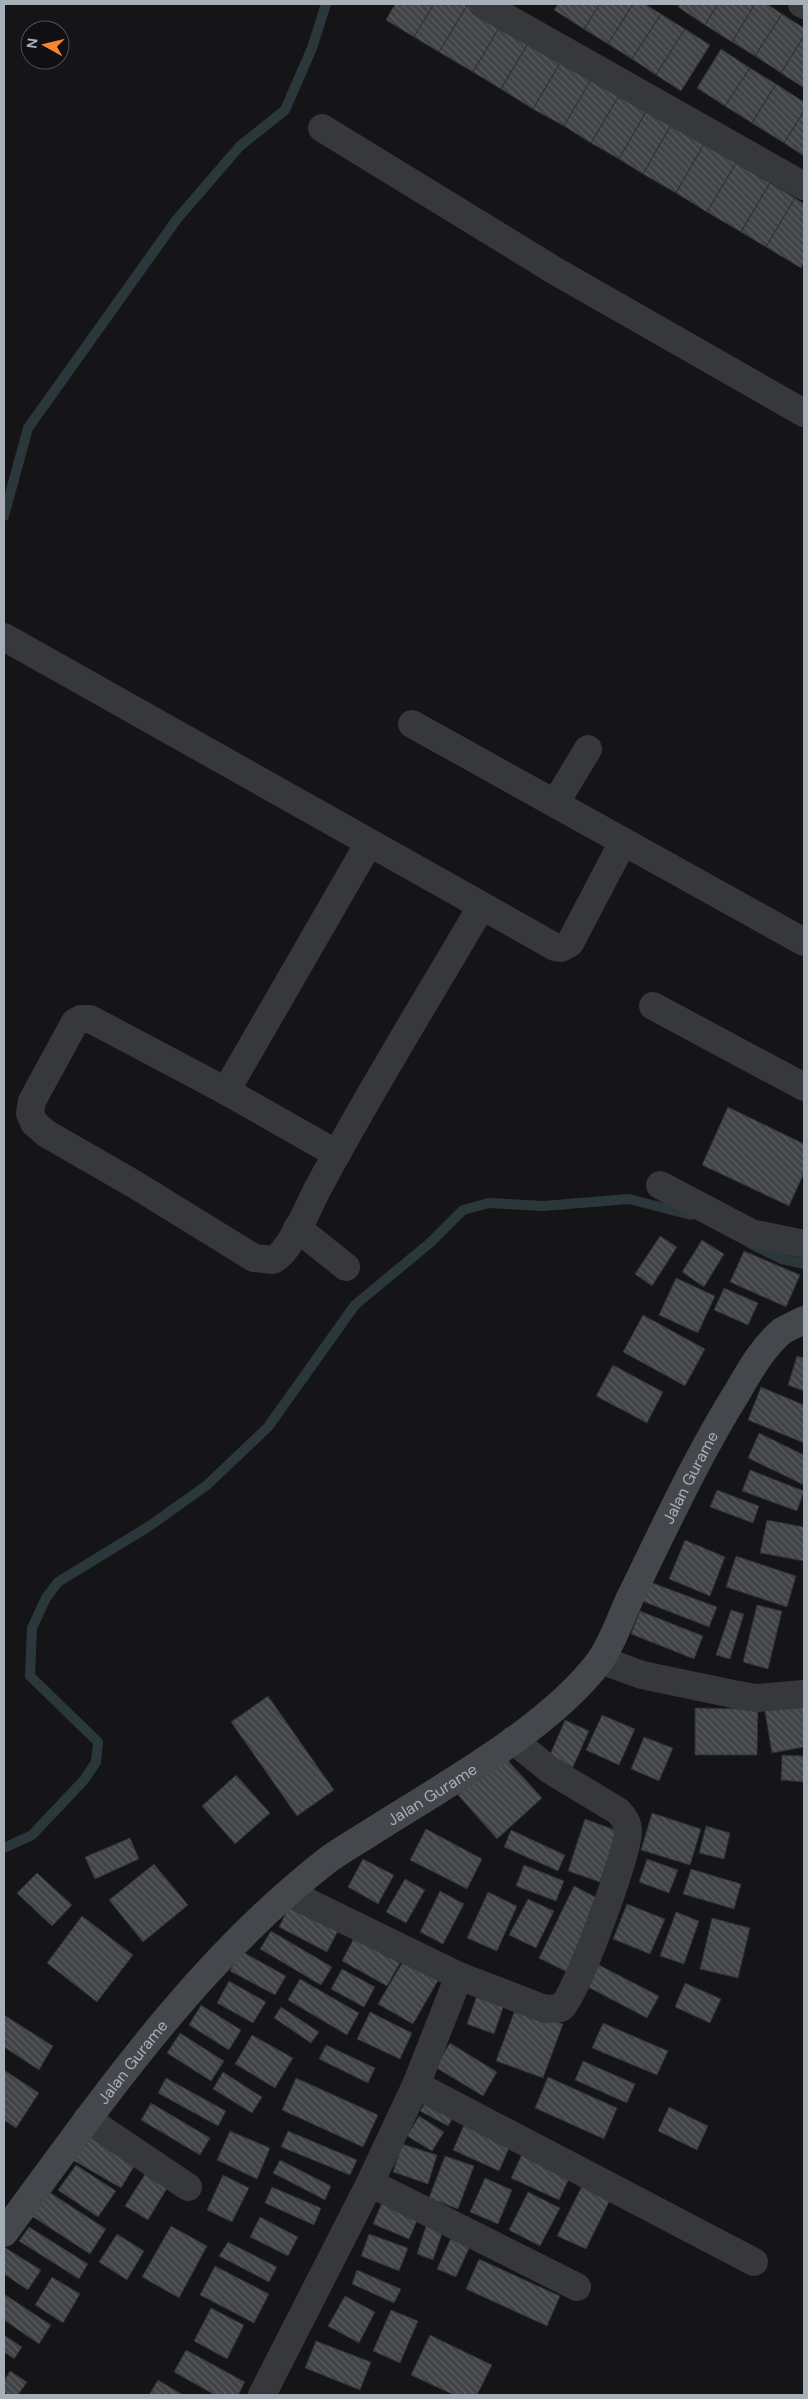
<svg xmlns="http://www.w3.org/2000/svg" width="808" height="2399" viewBox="0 0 808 2399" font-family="'DM Sans',sans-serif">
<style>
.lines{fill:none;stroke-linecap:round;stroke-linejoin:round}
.stream{stroke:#2b383b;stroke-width:10}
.building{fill:url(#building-back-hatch);stroke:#2f3033}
.street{stroke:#36383c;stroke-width:28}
.secondary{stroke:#44484c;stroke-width:28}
.labels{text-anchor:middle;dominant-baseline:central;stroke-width:4.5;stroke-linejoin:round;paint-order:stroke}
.street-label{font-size:16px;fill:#a7b0b7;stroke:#101012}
</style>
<defs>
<pattern id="building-back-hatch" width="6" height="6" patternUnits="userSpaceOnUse" patternTransform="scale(1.25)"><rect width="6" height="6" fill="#414447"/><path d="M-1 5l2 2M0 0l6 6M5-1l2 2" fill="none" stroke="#5a5c5f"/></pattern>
</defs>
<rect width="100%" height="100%" fill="#151517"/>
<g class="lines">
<g class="stream">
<polyline points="4,516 28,428 177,219 240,146 285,110 312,48 326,4"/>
<polyline points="751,1244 782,1259 804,1264"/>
<polyline points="4,1848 32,1835 84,1780 96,1762 98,1742 30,1676 32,1628 46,1598 58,1582 148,1527 207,1485 268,1427 355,1305 431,1242 463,1210 489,1203 543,1206 629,1199 691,1215"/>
</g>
</g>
<g class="building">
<polygon points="395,4 434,4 414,37 386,20"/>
<polygon points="434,4 468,4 439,52 414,37"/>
<polygon points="468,4 502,23 473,72 439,52"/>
<polygon points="558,4 600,4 584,29 554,10"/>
<polygon points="600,4 633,4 608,44 584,29"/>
<polygon points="633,4 645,4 661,14 632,59 608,44"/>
<polygon points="680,4 718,4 705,25 678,7"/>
<polygon points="718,4 755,4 732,42 705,25"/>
<polygon points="755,4 767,4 782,14 755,56 732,42"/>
<polygon points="661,14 685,29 656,75 632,59"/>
<polygon points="782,14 804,28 804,36 781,73 755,56"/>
<polygon points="502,23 530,40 501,89 473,72"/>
<polygon points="685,29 710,45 681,91 656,75"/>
<polygon points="804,36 804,88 781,73"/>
<polygon points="530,40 562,60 533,109 501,89"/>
<polygon points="721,49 750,68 725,106 697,88"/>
<polygon points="562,60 592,78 564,126 533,109"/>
<polygon points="750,68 776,84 752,123 725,106"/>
<polygon points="592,78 620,94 591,143 564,126"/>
<polygon points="776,84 804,102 804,111 784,143 752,123"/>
<polygon points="620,94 647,110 619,159 591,143"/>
<polygon points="647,110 671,125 643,174 619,159"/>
<polygon points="804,111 804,156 784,143"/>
<polygon points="671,125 704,144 676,193 643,174"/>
<polygon points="704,144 736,163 707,212 676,193"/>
<polygon points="736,163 770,183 741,232 707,212"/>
<polygon points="770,183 795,198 766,247 741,232"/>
<polygon points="795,198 804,204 804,262 801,268 766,247"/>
<polygon points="728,1107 804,1144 804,1173 789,1206 702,1165"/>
<polygon points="660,1236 677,1247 652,1286 635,1274"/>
<polygon points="702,1240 724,1254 704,1287 682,1272"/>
<polygon points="744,1251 800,1275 786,1307 730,1282"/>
<polygon points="676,1278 715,1296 698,1333 659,1315"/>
<polygon points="724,1288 758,1303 748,1325 714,1310"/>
<polygon points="643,1315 705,1349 685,1386 623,1352"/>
<polygon points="797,1356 804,1358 804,1391 788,1385"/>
<polygon points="613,1365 663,1392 647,1423 596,1396"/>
<polygon points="761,1387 804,1405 804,1443 748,1420"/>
<polygon points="759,1433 804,1455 804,1485 748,1458"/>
<polygon points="750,1470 804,1491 797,1511 742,1491"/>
<polygon points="717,1490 759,1506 753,1523 710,1507"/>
<polygon points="767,1520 804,1527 804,1561 760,1553"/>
<polygon points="685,1540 725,1557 710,1596 669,1579"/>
<polygon points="736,1556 796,1576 787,1607 726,1587"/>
<polygon points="650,1582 717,1607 709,1627 642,1601"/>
<polygon points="757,1605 782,1611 768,1669 743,1662"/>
<polygon points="731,1610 744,1614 730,1659 716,1655"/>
<polygon points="640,1611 703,1636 694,1659 631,1634"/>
<polygon points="268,1696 334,1790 297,1816 231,1722"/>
<polygon points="804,1699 804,1747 772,1753 764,1706"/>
<polygon points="695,1708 758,1709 757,1755 695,1755"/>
<polygon points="602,1715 635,1729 619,1765 586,1750"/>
<polygon points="565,1720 589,1731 573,1767 549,1757"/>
<polygon points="644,1737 673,1748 659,1781 631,1769"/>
<polygon points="502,1754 542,1798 497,1839 458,1795"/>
<polygon points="782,1755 804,1756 804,1782 781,1780"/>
<polygon points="236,1775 270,1813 235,1844 202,1806"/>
<polygon points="652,1813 701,1829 690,1865 641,1850"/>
<polygon points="585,1819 618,1831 600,1882 568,1871"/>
<polygon points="706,1826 730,1833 724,1859 699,1853"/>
<polygon points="426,1829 482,1859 467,1889 410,1860"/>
<polygon points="511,1830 565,1855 558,1871 504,1847"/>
<polygon points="130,1838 139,1859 95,1879 85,1857"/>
<polygon points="363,1859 394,1875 378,1904 348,1887"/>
<polygon points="647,1859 678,1870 669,1893 639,1882"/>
<polygon points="154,1864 188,1905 143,1942 109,1900"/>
<polygon points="524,1865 564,1881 556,1901 516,1886"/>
<polygon points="691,1869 741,1884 734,1909 683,1894"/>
<polygon points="37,1873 72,1905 52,1926 17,1893"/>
<polygon points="405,1879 425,1890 406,1923 386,1912"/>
<polygon points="574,1886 601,1900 567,1972 539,1958"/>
<polygon points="440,1891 464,1904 443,1944 420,1932"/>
<polygon points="488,1892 517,1906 497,1951 467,1938"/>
<polygon points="528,1899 554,1911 536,1948 509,1935"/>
<polygon points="291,1903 339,1929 327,1952 279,1927"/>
<polygon points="627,1904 665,1919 650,1954 613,1939"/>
<polygon points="676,1912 699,1921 684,1964 660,1956"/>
<polygon points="82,1916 133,1955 97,2002 47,1963"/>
<polygon points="712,1918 750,1928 738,1978 700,1969"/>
<polygon points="271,1931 332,1967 321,1985 260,1949"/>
<polygon points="354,1938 400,1963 387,1986 342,1961"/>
<polygon points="241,1951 286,1976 275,1995 230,1971"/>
<polygon points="405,1958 440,1977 413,2024 378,2004"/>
<polygon points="597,1964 659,1996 647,2018 586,1986"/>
<polygon points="342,1969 375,1987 364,2007 331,1989"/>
<polygon points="300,1979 359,2013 347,2035 288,2000"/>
<polygon points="229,1981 266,2002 253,2023 217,2003"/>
<polygon points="685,1983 721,1999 710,2023 675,2007"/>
<polygon points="477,1995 504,2005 494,2034 467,2024"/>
<polygon points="201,2005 241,2030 229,2050 189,2025"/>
<polygon points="281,2007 319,2032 311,2043 274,2018"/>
<polygon points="516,2007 563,2024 543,2078 496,2061"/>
<polygon points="370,2012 412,2033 400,2059 357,2039"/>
<polygon points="4,2015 53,2046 39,2070 4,2047"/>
<polygon points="603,2023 668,2051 657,2075 592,2048"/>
<polygon points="180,2033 224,2061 211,2081 167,2053"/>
<polygon points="252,2035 293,2058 275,2088 235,2064"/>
<polygon points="450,2043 497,2072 483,2096 435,2067"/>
<polygon points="326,2045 375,2068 368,2083 319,2059"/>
<polygon points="583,2061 635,2084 627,2103 575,2080"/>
<polygon points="4,2070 39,2093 16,2128 4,2120"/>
<polygon points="223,2072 262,2097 252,2113 213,2089"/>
<polygon points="548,2077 617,2108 604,2139 535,2108"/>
<polygon points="166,2078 226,2111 218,2126 158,2093"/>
<polygon points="296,2078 378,2115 363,2147 282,2110"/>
<polygon points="429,2096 457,2111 448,2126 420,2111"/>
<polygon points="151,2103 210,2138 200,2155 141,2120"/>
<polygon points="669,2107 708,2126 697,2150 658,2131"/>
<polygon points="419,2116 444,2132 432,2151 407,2136"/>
<polygon points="467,2118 513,2139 499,2171 453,2150"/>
<polygon points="90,2126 138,2160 121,2188 71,2159"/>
<polygon points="230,2131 270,2148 257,2179 217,2160"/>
<polygon points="288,2131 357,2160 350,2175 281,2147"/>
<polygon points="402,2144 437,2155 428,2184 393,2172"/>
<polygon points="525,2148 573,2170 559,2200 511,2178"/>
<polygon points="445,2156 474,2166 458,2209 429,2198"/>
<polygon points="280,2160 331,2186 325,2200 273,2173"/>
<polygon points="76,2165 116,2191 98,2217 58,2190"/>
<polygon points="147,2171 169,2185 148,2220 125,2206"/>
<polygon points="223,2175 249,2188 232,2222 207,2210"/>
<polygon points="485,2178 512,2190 498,2224 470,2212"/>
<polygon points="582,2186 610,2200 586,2249 557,2236"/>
<polygon points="272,2187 321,2208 314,2225 265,2203"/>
<polygon points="43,2188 106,2229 90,2254 27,2213"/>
<polygon points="528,2192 560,2208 540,2246 509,2230"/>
<polygon points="383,2200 419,2216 409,2239 373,2224"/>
<polygon points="260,2217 298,2237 288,2256 250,2237"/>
<polygon points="427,2223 444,2228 433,2260 417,2254"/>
<polygon points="171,2226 207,2246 179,2298 142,2277"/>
<polygon points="29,2227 88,2264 79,2279 19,2241"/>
<polygon points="117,2234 144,2251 127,2280 99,2262"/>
<polygon points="369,2234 408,2248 399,2271 361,2256"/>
<polygon points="451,2238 470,2246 456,2277 437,2269"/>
<polygon points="228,2242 277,2267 269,2282 219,2256"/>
<polygon points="4,2247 41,2270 28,2290 4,2274"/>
<polygon points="479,2259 560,2296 547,2326 466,2289"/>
<polygon points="215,2266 269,2294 254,2323 200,2295"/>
<polygon points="357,2270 401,2289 394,2303 352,2284"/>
<polygon points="52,2277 80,2294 63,2323 35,2305"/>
<polygon points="4,2294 51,2325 39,2344 4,2320"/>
<polygon points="345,2296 375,2312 359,2343 328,2326"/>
<polygon points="211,2308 244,2325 227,2359 194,2341"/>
<polygon points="391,2310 418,2321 400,2363 373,2351"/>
<polygon points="4,2335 22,2347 14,2359 4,2352"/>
<polygon points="430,2335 492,2365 477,2395 454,2395 411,2375"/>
<polygon points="316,2341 371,2362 360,2390 305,2368"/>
<polygon points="186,2350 245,2382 238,2395 215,2395 174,2372"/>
<polygon points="10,2371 27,2382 18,2395 8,2395 4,2392 4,2381"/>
<polygon points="158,2380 183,2395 149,2395"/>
</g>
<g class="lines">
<g class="street">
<polyline points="482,4 804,186"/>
<polyline points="802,4 804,5"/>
<polyline points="322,128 557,272 804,413"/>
<polyline points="4,637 555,947 561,948 570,943 623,842"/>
<polyline points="412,724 804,942"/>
<polyline points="556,802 588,749"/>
<polyline points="653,1006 804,1087"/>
<polyline points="226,1091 369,843"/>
<path d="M337,1154L226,1091L90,1019H81L75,1022L32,1101L30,1113L34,1123L47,1134L134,1184L254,1258L273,1260C291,1251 307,1209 317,1190C368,1094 426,1001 481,907"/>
<polyline points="660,1185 751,1233 804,1244"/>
<polyline points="297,1228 346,1267"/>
<polyline points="601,1660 642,1675 733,1694 756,1698 804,1694"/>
<path d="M289,1893L459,1976L545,2009L561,2008C577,1994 628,1854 628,1831C628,1823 624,1817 618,1811L550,1770L513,1740"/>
<polyline points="416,2085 754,2262"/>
<polyline points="87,2119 188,2187"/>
<polyline points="370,2183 577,2287"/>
<polyline points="262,2395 370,2183 416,2085 459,1976"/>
</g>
<path class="secondary" id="s1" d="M4,2233C102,2100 197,1961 329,1859C344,1848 361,1839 376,1829C447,1784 549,1728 599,1662C612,1644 620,1620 629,1600C664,1529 696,1458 738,1391C750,1370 763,1347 782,1331C788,1327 797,1324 804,1320"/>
</g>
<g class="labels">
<g class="street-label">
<text stroke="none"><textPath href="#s1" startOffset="1039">Jalan Gurame</textPath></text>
<text stroke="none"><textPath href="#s1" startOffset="619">Jalan Gurame</textPath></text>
<text stroke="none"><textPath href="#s1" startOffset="214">Jalan Gurame</textPath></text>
</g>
</g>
<rect width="808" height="2399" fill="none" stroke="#a7b0b7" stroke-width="10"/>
<g transform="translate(45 45) rotate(278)"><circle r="24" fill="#101012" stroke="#4c5054"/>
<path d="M0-4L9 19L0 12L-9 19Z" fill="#f5852f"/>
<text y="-8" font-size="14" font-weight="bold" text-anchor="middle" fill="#a7b0b7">N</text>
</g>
</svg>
